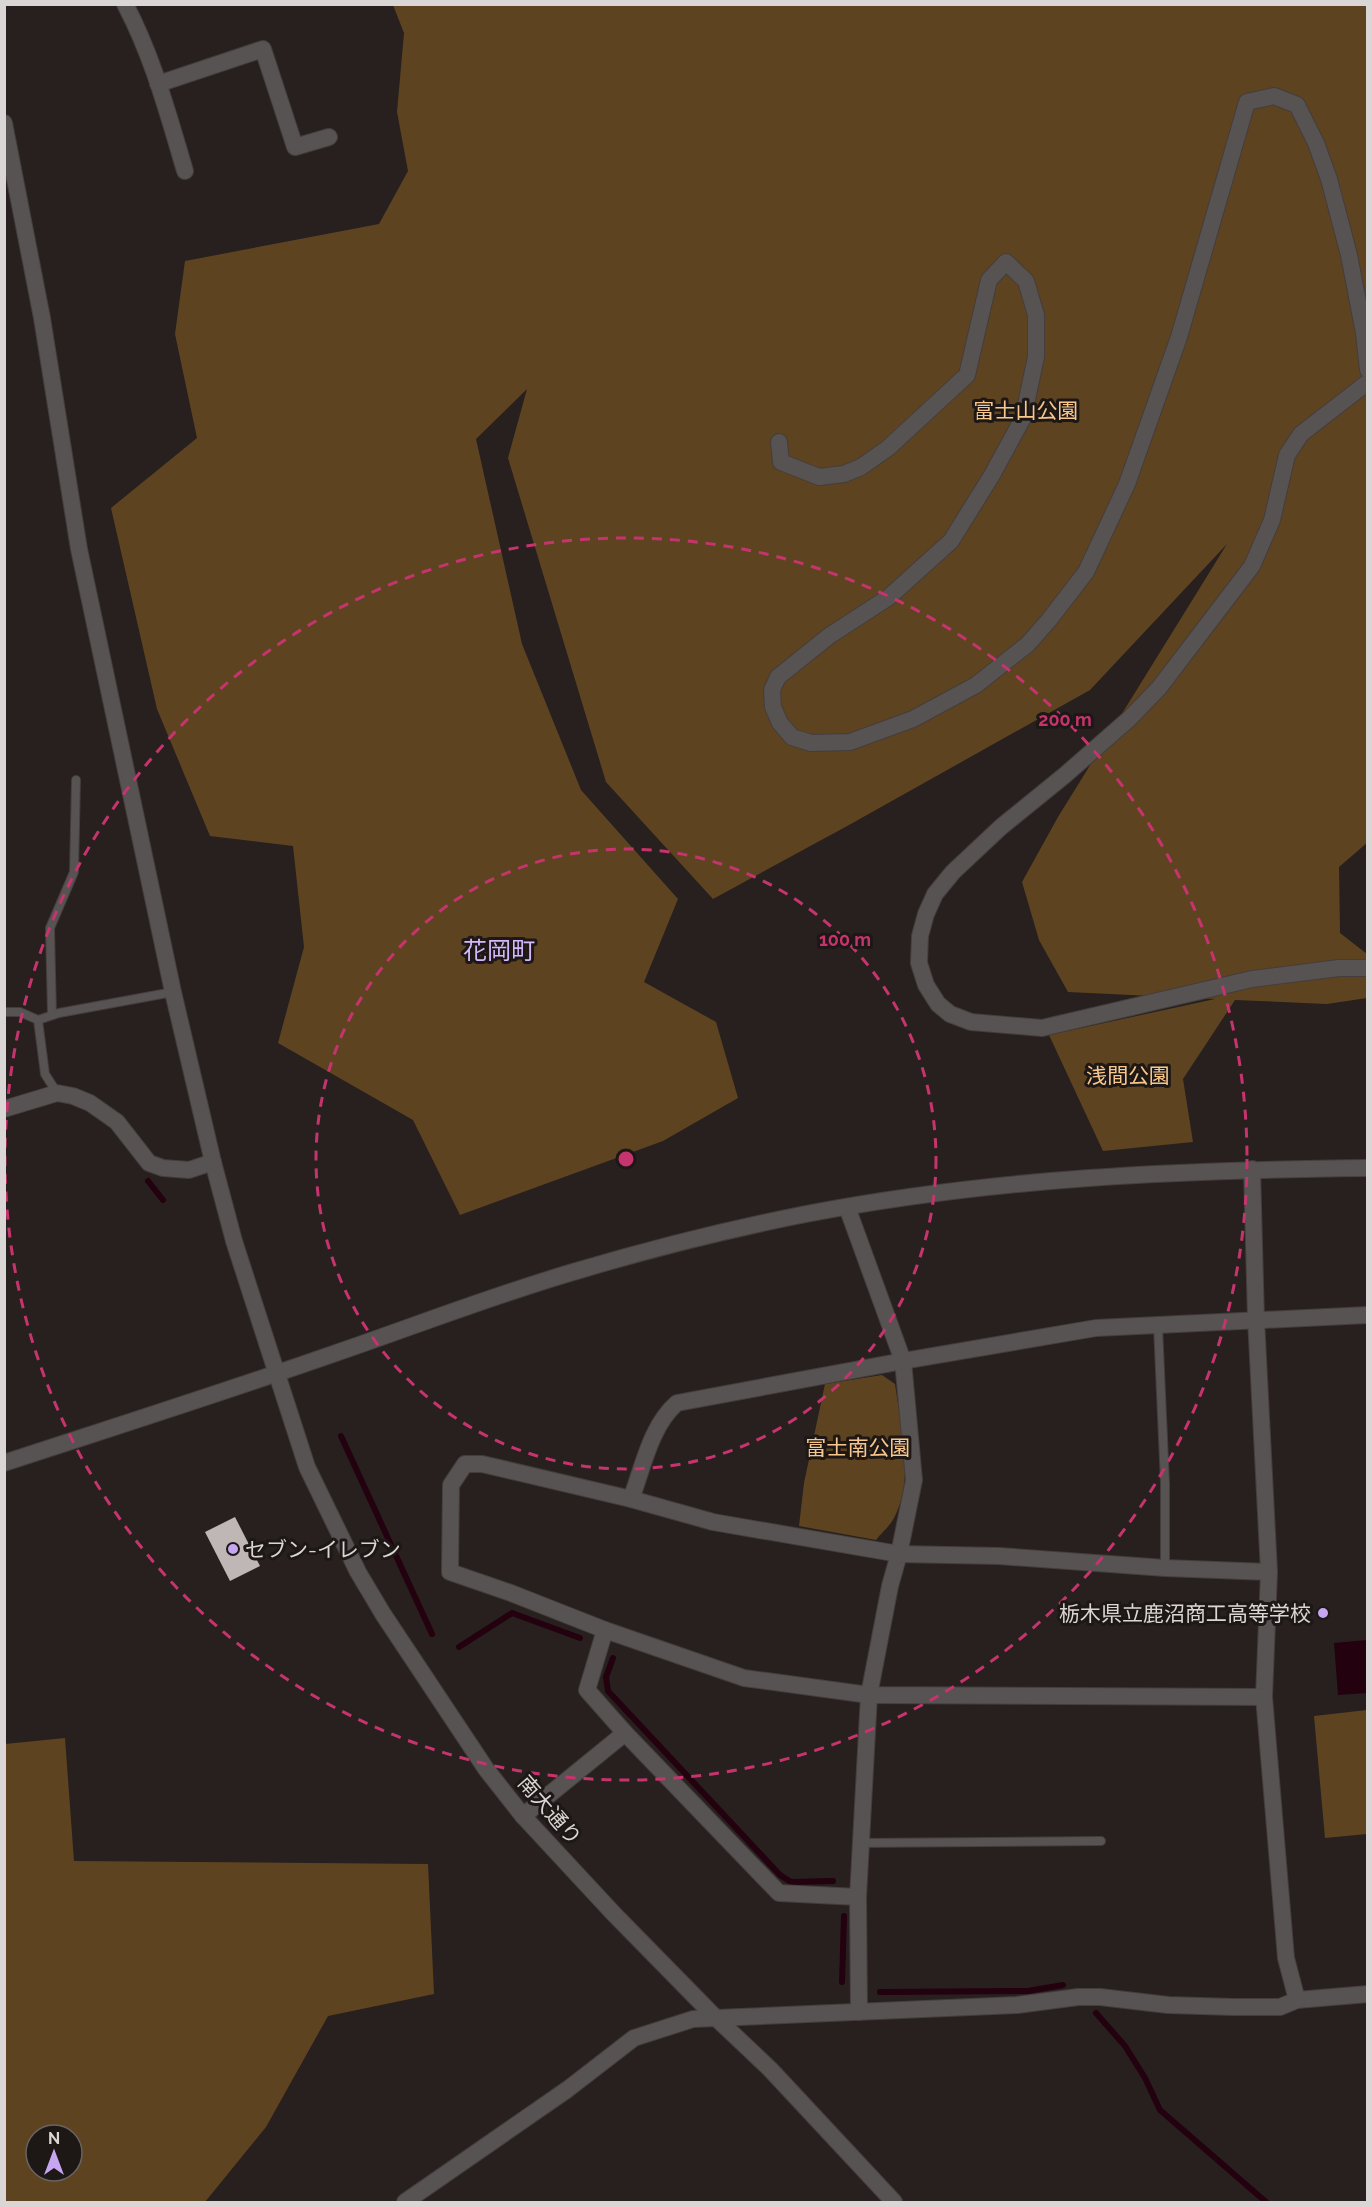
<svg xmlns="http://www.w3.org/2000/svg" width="1372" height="2207" viewBox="0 0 1372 2207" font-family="Raleway,'Noto Sans JP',sans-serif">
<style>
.green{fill:#5e4321;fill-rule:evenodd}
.water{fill:#23010f}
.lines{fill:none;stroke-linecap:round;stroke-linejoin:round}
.stream{stroke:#23010f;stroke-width:6}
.building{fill:#bfb6b6}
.service-casing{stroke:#443d3c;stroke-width:10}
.minor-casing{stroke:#443d3c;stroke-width:18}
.tertiary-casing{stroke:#443d3c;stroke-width:18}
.service{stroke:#565352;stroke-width:8}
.minor{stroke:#565352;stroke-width:16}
.tertiary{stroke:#565352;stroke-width:16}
.ring{fill:none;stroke:#c6346d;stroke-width:3;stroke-dasharray:10 8}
.poi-dot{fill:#c6a6f0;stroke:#1d1716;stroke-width:2}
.labels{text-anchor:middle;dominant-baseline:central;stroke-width:6;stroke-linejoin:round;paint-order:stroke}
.park-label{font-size:21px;fill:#f8c78c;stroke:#1d1716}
.poi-label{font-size:21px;fill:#dad6d5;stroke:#1d1716;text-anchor:start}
.street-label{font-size:21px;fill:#dad6d5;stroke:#1d1716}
.quarter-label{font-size:24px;fill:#d6b8fd;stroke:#1d1716}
.centre{fill:#c6346d;stroke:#1d1716;stroke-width:3}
.ring-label{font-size:18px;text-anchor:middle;font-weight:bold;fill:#c6346d;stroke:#1d1716;stroke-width:6;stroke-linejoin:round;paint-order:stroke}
</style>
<rect width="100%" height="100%" fill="#27201f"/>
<g class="green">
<polygon points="393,5 1367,5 1368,842 1339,867 1340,933 1367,954 1367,998 1327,1004 1235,1000 1183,1079 1193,1142 1103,1151 1049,1035 1215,999 1068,992 1039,940 1022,882 1058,817 1227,544 1090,690 849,825 713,899 606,782 508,458 527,389 476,439 522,644 581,790 678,899 644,982 716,1022 738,1098 663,1141 460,1215 413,1120 278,1043 304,947 293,846 210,836 157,709 111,508 197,438 175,334 185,261 379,224 408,171 397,112 404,33"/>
<path d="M882,1375L895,1384C901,1427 915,1477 894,1518C890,1526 881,1533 876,1540L799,1526L804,1483L825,1384Z"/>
<polygon points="1367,1710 1367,1834 1325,1838 1314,1716"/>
<path d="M65,1738L74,1861L428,1864L434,1994L328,2016L266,2127L205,2202H5V1744ZM36,2135H72V2171H36Z"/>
</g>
<polygon class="water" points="1367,1640 1367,1693 1338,1695 1334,1643"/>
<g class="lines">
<g class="stream">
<polyline points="148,1181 163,1200"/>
<polyline points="341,1436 432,1634"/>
<polyline points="459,1647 512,1613 580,1638"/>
<polyline points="613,1658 606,1677 608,1691 780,1875 791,1882 833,1881"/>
<polyline points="842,1982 844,1916"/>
<polyline points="880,1992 1028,1991 1063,1985"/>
<polyline points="1096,2013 1125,2046 1145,2078 1160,2110 1266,2202"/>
</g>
</g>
<polygon class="building" points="235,1517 260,1566 230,1581 205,1532"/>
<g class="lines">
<g class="service-casing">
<g id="service">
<polyline points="4,1012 20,1012 38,1020 45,1074 57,1093"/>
<polyline points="52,1015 50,928 74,872 76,780"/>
<polyline points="38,1020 59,1013 173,992"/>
<polyline points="1158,1326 1165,1483 1165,1568"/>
<polyline points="860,1843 1101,1841"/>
</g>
</g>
<g class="minor-casing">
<g id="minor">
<path d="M125,4C153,57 168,114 185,171"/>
<polyline points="158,84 263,49 295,147 329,137"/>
<polyline points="1368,382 1301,434 1287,455 1272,520 1252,566 1159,688 1129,719 1065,775 1001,827 953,872 935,894 926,914 920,936 919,963 926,985 938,1004 950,1014 971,1022 1042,1028 1252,979 1339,968 1368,968"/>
<polyline points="779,442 781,462 819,477 844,474 861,467 888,448 967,375 989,280 1006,262 1026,281 1036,315 1036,357 1023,418 992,475 951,541 889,597 829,636 778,677 772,690 773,707 780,723 792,737 811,743 850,742 913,719 976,685 1028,644 1049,620 1086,572 1127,484 1179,337 1247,102 1274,96 1297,105 1316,143 1329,179 1349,255 1364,333 1368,370"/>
<polyline points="4,1109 57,1093 73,1096 90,1103 117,1122 149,1163 163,1168 189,1170 213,1162"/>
<polyline points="1252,1169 1256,1319 1269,1572 1264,1697 1286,1958 1297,2000 1368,1994"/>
<polyline points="847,1207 903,1361 914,1480 899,1554 890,1586 869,1695 858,1897 859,2012"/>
<path d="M631,1499C643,1467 651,1425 677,1403L903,1361L1096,1328L1368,1315"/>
<polyline points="605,1630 587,1690 625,1733 779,1893 858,1897"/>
<polyline points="1264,1697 869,1695 744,1678 605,1630 511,1593 450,1572 451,1485 465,1464 482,1464 631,1499 713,1522 899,1554 999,1556 1165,1568 1269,1572"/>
<polyline points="523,1816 625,1733"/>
<polyline points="405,2202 568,2089 634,2038 693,2019 1017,2005 1078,1997 1100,1997 1168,2005 1233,2007 1280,2007 1297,2000"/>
</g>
</g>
<g class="tertiary-casing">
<g id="tertiary">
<polyline points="4,123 42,318 79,549 173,992 213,1162 234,1241 307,1467 358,1572 383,1614 486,1769 523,1816 613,1913 714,2016 770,2069 894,2202"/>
<path d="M4,1463C114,1427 224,1392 333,1354C415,1326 496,1294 580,1270C654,1248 730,1229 806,1214C993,1178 1178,1170 1368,1168"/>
</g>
</g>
<use href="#service" class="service"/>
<use href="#minor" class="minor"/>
<use href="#tertiary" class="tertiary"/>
</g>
<g class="ring">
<circle cx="626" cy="1159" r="310"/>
<circle cx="626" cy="1159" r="621"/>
</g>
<g class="poi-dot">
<circle cx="233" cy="1549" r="6"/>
<circle cx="1323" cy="1613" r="6"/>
</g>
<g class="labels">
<g class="park-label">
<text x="1026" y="410">富士山公園</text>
<text x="1128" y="1075">浅間公園</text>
<text x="858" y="1447">富士南公園</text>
</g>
<g class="poi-label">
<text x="245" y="1549">セブン-イレブン</text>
<text x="1311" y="1613" text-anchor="end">栃木県立鹿沼商工高等学校</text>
</g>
<g class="street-label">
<text transform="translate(550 1810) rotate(49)">南大通り</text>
</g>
<g class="quarter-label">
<text x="499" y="950">花岡町</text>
</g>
</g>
<circle cx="626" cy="1159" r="9" class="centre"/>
<g class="ring-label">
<text x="1065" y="726">200 m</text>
<text x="845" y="946">100 m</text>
</g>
<rect width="1372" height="2207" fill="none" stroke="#dad6d5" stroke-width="12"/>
<g transform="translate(54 2153)"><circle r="28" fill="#1d1716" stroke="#696362" stroke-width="1.5"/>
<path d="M0-4.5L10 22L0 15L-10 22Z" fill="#c6a6f0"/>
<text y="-9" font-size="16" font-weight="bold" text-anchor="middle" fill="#dad6d5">N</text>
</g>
</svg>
